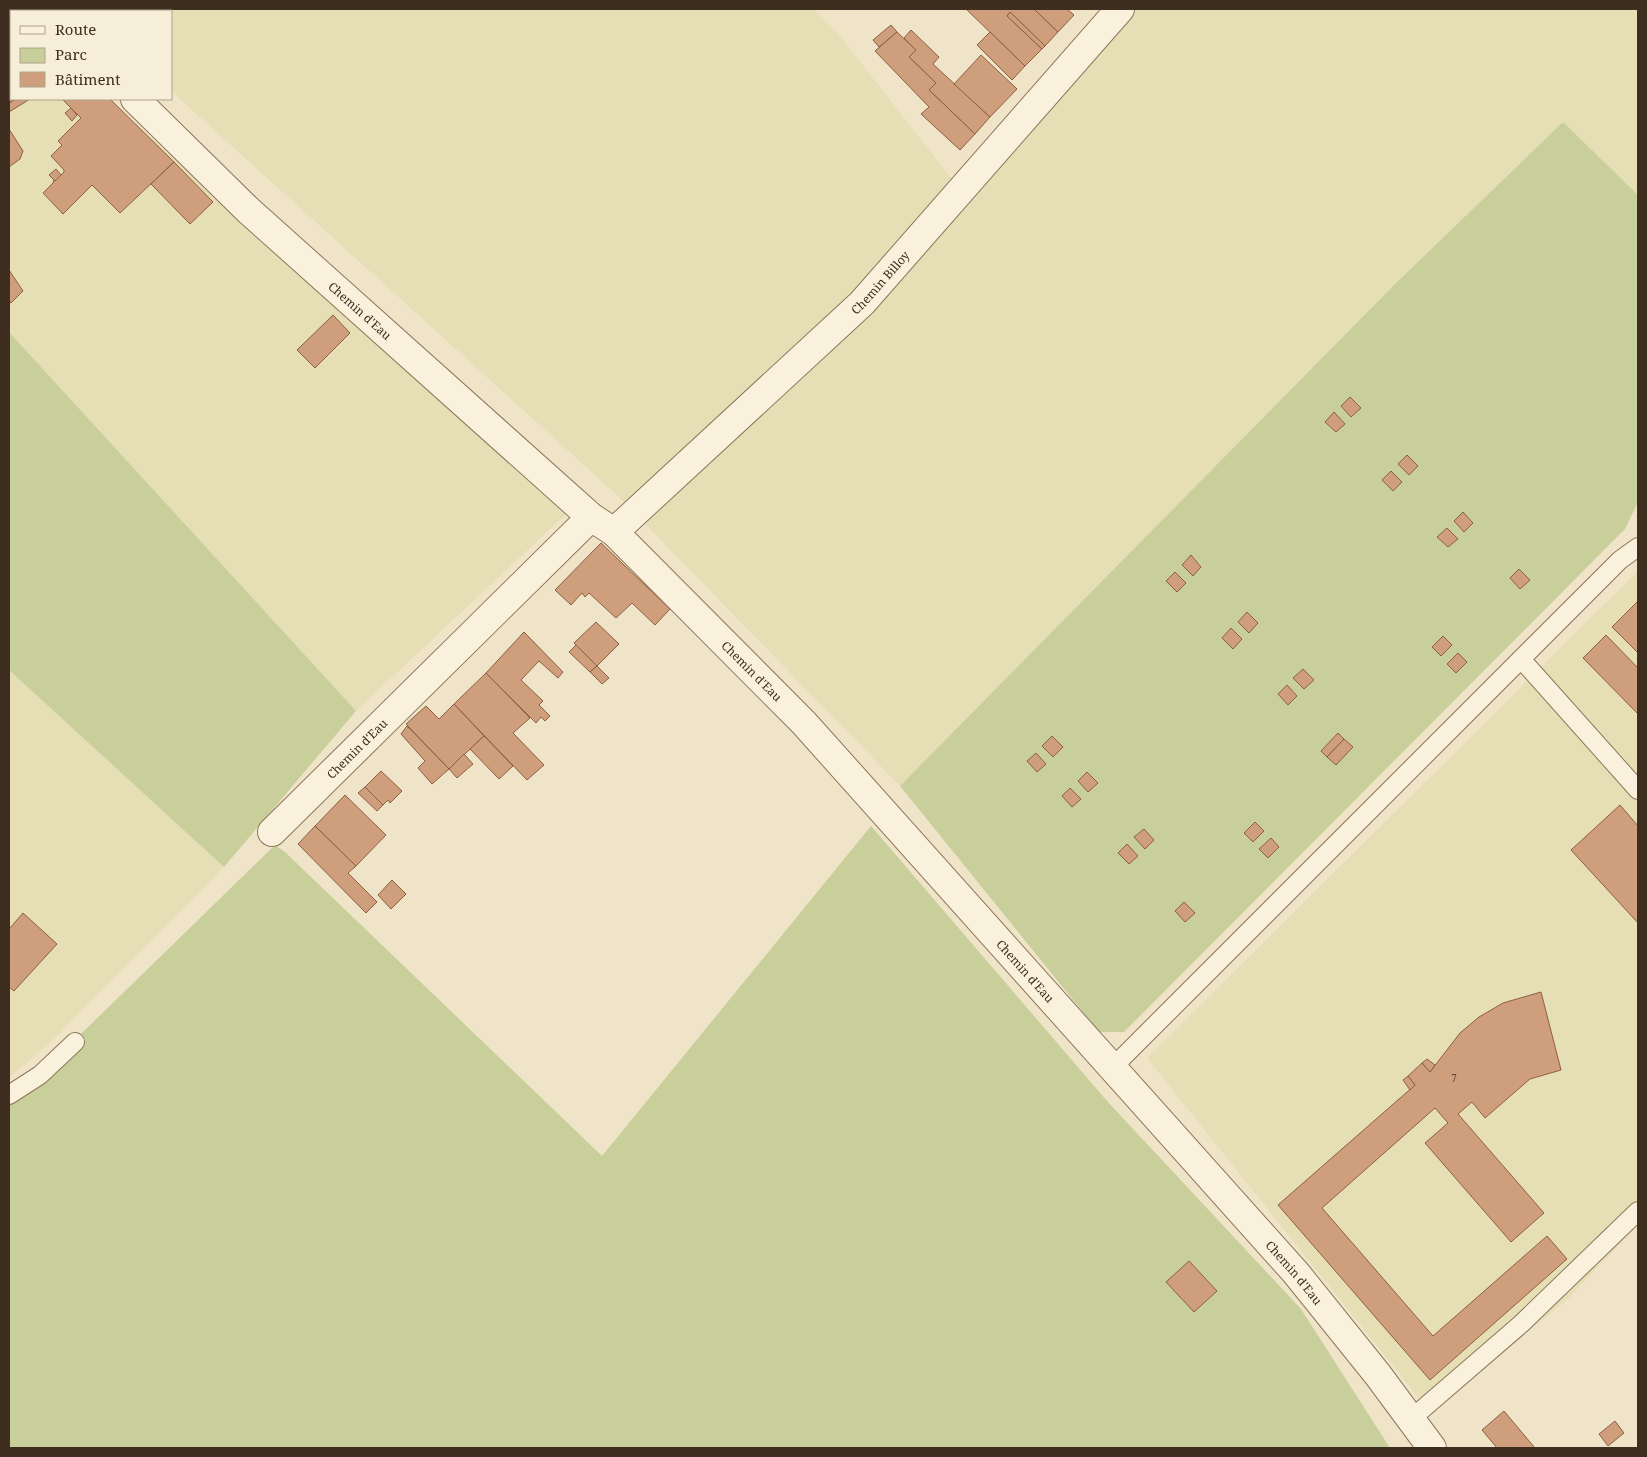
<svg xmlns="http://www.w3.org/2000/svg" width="1647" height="1457" viewBox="0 0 1647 1457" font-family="'Noto Serif',serif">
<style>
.farmland{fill:#e6deb5}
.green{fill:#c9cf9b}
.building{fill:#cf9f7d;stroke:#8d5f41}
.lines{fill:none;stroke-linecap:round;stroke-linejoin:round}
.service-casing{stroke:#8d765c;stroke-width:20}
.minor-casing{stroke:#8d765c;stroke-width:30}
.secondary-casing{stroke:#6f573f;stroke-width:30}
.service{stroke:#faf1dc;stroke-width:18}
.minor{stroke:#faf1dc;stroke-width:28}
.secondary{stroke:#faf1dc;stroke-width:28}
.labels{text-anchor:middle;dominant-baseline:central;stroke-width:4.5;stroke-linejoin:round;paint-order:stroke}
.number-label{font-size:10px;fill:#624a37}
.street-label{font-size:12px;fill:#3d2e20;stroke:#f7eed8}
</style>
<rect width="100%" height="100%" fill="#f0e4c8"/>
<g class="farmland">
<polygon points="102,9 814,9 837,32 947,173 970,197 1132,9 1638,9 1638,195 1563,122 1394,285 900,786 618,496 171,91 171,11 102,11"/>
<polygon points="11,58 11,99 108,99 567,513 356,711 9,332 9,60"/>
<polygon points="1638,571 1638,1224 1568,1299 1429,1411 1147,1058"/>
<polygon points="9,670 224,867 55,1038 9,1078"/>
</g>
<g class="green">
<polygon points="1563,122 1638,195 1638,502 1625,529 1124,1032 1099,1032 900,786 1394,285"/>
<polygon points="9,332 356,711 224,867 9,670"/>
<polygon points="871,826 1107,1101 1301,1309 1390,1448 9,1448 9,1104 275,845 285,852 602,1156"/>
</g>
<g class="building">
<polygon points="966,9 1034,9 1058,32 1045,46 1010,12 1007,16 1042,49 1025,66"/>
<polygon points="1034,9 1067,9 1074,15 1058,32"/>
<polygon points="1010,12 1045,46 1042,49 1007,16"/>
<polygon points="891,25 897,32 879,47 873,40"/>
<polygon points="911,30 939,57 933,64 990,117 975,134 929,90 936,83 909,57 916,50 904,38"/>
<polygon points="897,32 916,50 909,57 936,83 929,90 975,134 960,150 921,114 929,107 875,51"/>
<polygon points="990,32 1025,66 1012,80 977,45"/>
<polygon points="981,55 1017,89 990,117 954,84"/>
<polygon points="11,62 11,99 16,99 9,103 9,64"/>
<polygon points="16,99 30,99 9,112 9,103"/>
<polygon points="62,99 110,99 174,162 120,213 92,185 63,214 43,193 53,183 54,180 55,181 64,172 64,170 51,156 62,145 58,141 81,118"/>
<polygon points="71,108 77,115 72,121 65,113"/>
<polygon points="9,129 23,151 20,159 9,167"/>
<polygon points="174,162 213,202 190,224 151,184"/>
<polygon points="56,169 61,175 55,181 49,175"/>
<polygon points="9,270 23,291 11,303 9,301"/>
<polygon points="333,315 350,333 315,368 297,350"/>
<polygon points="1350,397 1361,408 1351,417 1341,406"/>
<polygon points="1334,412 1345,424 1336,432 1325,422"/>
<polygon points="1407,455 1418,466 1409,475 1398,464"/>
<polygon points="1391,471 1402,482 1393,491 1382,480"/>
<polygon points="1463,512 1473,523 1464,532 1454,521"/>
<polygon points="1447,528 1458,539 1448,547 1437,537"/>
<polygon points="601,543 670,609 655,625 632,603 616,618 589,593 585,597 582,593 571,605 555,590"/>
<polygon points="1191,555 1201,567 1193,576 1182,565"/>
<polygon points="1519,569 1530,580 1520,589 1510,578"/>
<polygon points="1175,572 1186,583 1177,592 1166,581"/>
<polygon points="1638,601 1638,653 1612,627"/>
<polygon points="1247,612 1258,623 1249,633 1238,622"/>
<polygon points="596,622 619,644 597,666 574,643"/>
<polygon points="1231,628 1242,639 1233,649 1222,638"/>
<polygon points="524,632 563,672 558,678 539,661 521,680 543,701 539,705 550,716 545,721 541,717 536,723 486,673"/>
<polygon points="1606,635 1638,668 1638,714 1583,658"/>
<polygon points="1443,636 1452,645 1441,656 1432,647"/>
<polygon points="576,645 597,666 590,672 569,652"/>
<polygon points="1458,653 1467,662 1456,673 1447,664"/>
<polygon points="597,666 609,678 602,684 590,672"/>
<polygon points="1303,669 1314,680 1304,689 1293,678"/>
<polygon points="486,673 530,718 513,733 544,765 527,780 454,704"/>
<polygon points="1287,685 1297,696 1288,705 1278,694"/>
<polygon points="454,704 484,736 449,769 406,724 426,706 439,719"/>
<polygon points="407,726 449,769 432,784 418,768 425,761 401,734"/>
<polygon points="1338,733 1344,739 1327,757 1321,751"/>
<polygon points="484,736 513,766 499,779 470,749"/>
<polygon points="1052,736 1063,747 1053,757 1042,746"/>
<polygon points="1344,739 1353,747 1336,765 1327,757"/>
<polygon points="1036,753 1046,764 1037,772 1027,761"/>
<polygon points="464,754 473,764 457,778 449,769"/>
<polygon points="381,771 402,791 390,803 388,800 383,805 365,787"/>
<polygon points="1087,772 1098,783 1088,792 1078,781"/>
<polygon points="365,787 383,805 377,811 358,793"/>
<polygon points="1070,788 1081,799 1072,807 1062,796"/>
<polygon points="345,795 386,835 356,866 315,826"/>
<polygon points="1620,805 1638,826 1638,923 1571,850"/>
<polygon points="1255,822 1264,831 1253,842 1244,833"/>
<polygon points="315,826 356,866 348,873 377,902 366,913 298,844"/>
<polygon points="1144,829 1154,840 1145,849 1134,837"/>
<polygon points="1271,838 1279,847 1268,858 1259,849"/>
<polygon points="1127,844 1138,856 1129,864 1118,853"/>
<polygon points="392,880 406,894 391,909 378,895"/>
<polygon points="1184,902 1195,913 1185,922 1175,911"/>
<polygon points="23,913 57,944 14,991 9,987 9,929"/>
<polygon points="1541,992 1561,1070 1530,1079 1485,1118 1472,1102 1458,1114 1544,1213 1511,1242 1425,1143 1448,1123 1435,1108 1322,1208 1433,1336 1547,1236 1567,1259 1430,1380 1278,1205 1415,1085 1408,1076 1422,1063 1430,1072 1460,1033 1479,1017 1503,1003"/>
<polygon points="1427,1059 1435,1065 1430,1072 1422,1063"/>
<polygon points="1408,1076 1415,1085 1410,1090 1403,1080"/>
<polygon points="1189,1261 1217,1291 1194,1312 1166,1282"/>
<polygon points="1504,1411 1535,1448 1497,1448 1482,1430"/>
<polygon points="1615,1421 1624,1433 1608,1446 1599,1434"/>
</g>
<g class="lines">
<g class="service-casing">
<g id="service">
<polyline points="1521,659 1638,790"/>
<polyline points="1112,1068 1620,560 1638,547"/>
<polyline points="9,1095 40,1075 75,1042"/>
<polyline points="1411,1419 1521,1324 1638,1211"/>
</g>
</g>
<g class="minor-casing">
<g id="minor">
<polyline points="45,9 47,11"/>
<path id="s1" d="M135,99L248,210L591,517L614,532L804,723L1296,1273L1378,1375L1432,1448"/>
<path id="s2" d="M614,532L862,303L1120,9"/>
<path id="s3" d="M272,832L591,517"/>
</g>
</g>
<g class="secondary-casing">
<polyline id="secondary" points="23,11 27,9"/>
</g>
<use href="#service" class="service"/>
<use href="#minor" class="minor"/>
<use href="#secondary" class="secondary"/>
</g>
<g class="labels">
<g class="number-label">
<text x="1454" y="1078">7</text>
</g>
<g class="street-label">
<text stroke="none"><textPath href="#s2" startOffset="365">Chemin Billoy</textPath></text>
<text stroke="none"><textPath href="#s1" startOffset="309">Chemin d'Eau</textPath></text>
<text stroke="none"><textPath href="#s1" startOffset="842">Chemin d'Eau</textPath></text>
<text stroke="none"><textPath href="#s3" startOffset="119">Chemin d'Eau</textPath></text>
<text stroke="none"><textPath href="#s1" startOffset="1248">Chemin d'Eau</textPath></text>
<text stroke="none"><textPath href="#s1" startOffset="1652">Chemin d'Eau</textPath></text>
</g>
</g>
<rect width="1647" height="1457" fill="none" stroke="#3d2e20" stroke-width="20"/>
<rect x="10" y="10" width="162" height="90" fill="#f7eed8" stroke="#ada18e"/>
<rect x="20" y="26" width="25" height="8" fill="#faf1dc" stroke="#ada18e"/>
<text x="55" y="35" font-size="15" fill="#3d2e20">Route</text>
<rect x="20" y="48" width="25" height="15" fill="#c9cf9b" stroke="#ada18e"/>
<text x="55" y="60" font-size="15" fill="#3d2e20">Parc</text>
<rect x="20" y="72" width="25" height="15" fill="#cf9f7d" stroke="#ada18e"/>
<text x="55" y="85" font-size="15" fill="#3d2e20">Bâtiment</text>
</svg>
